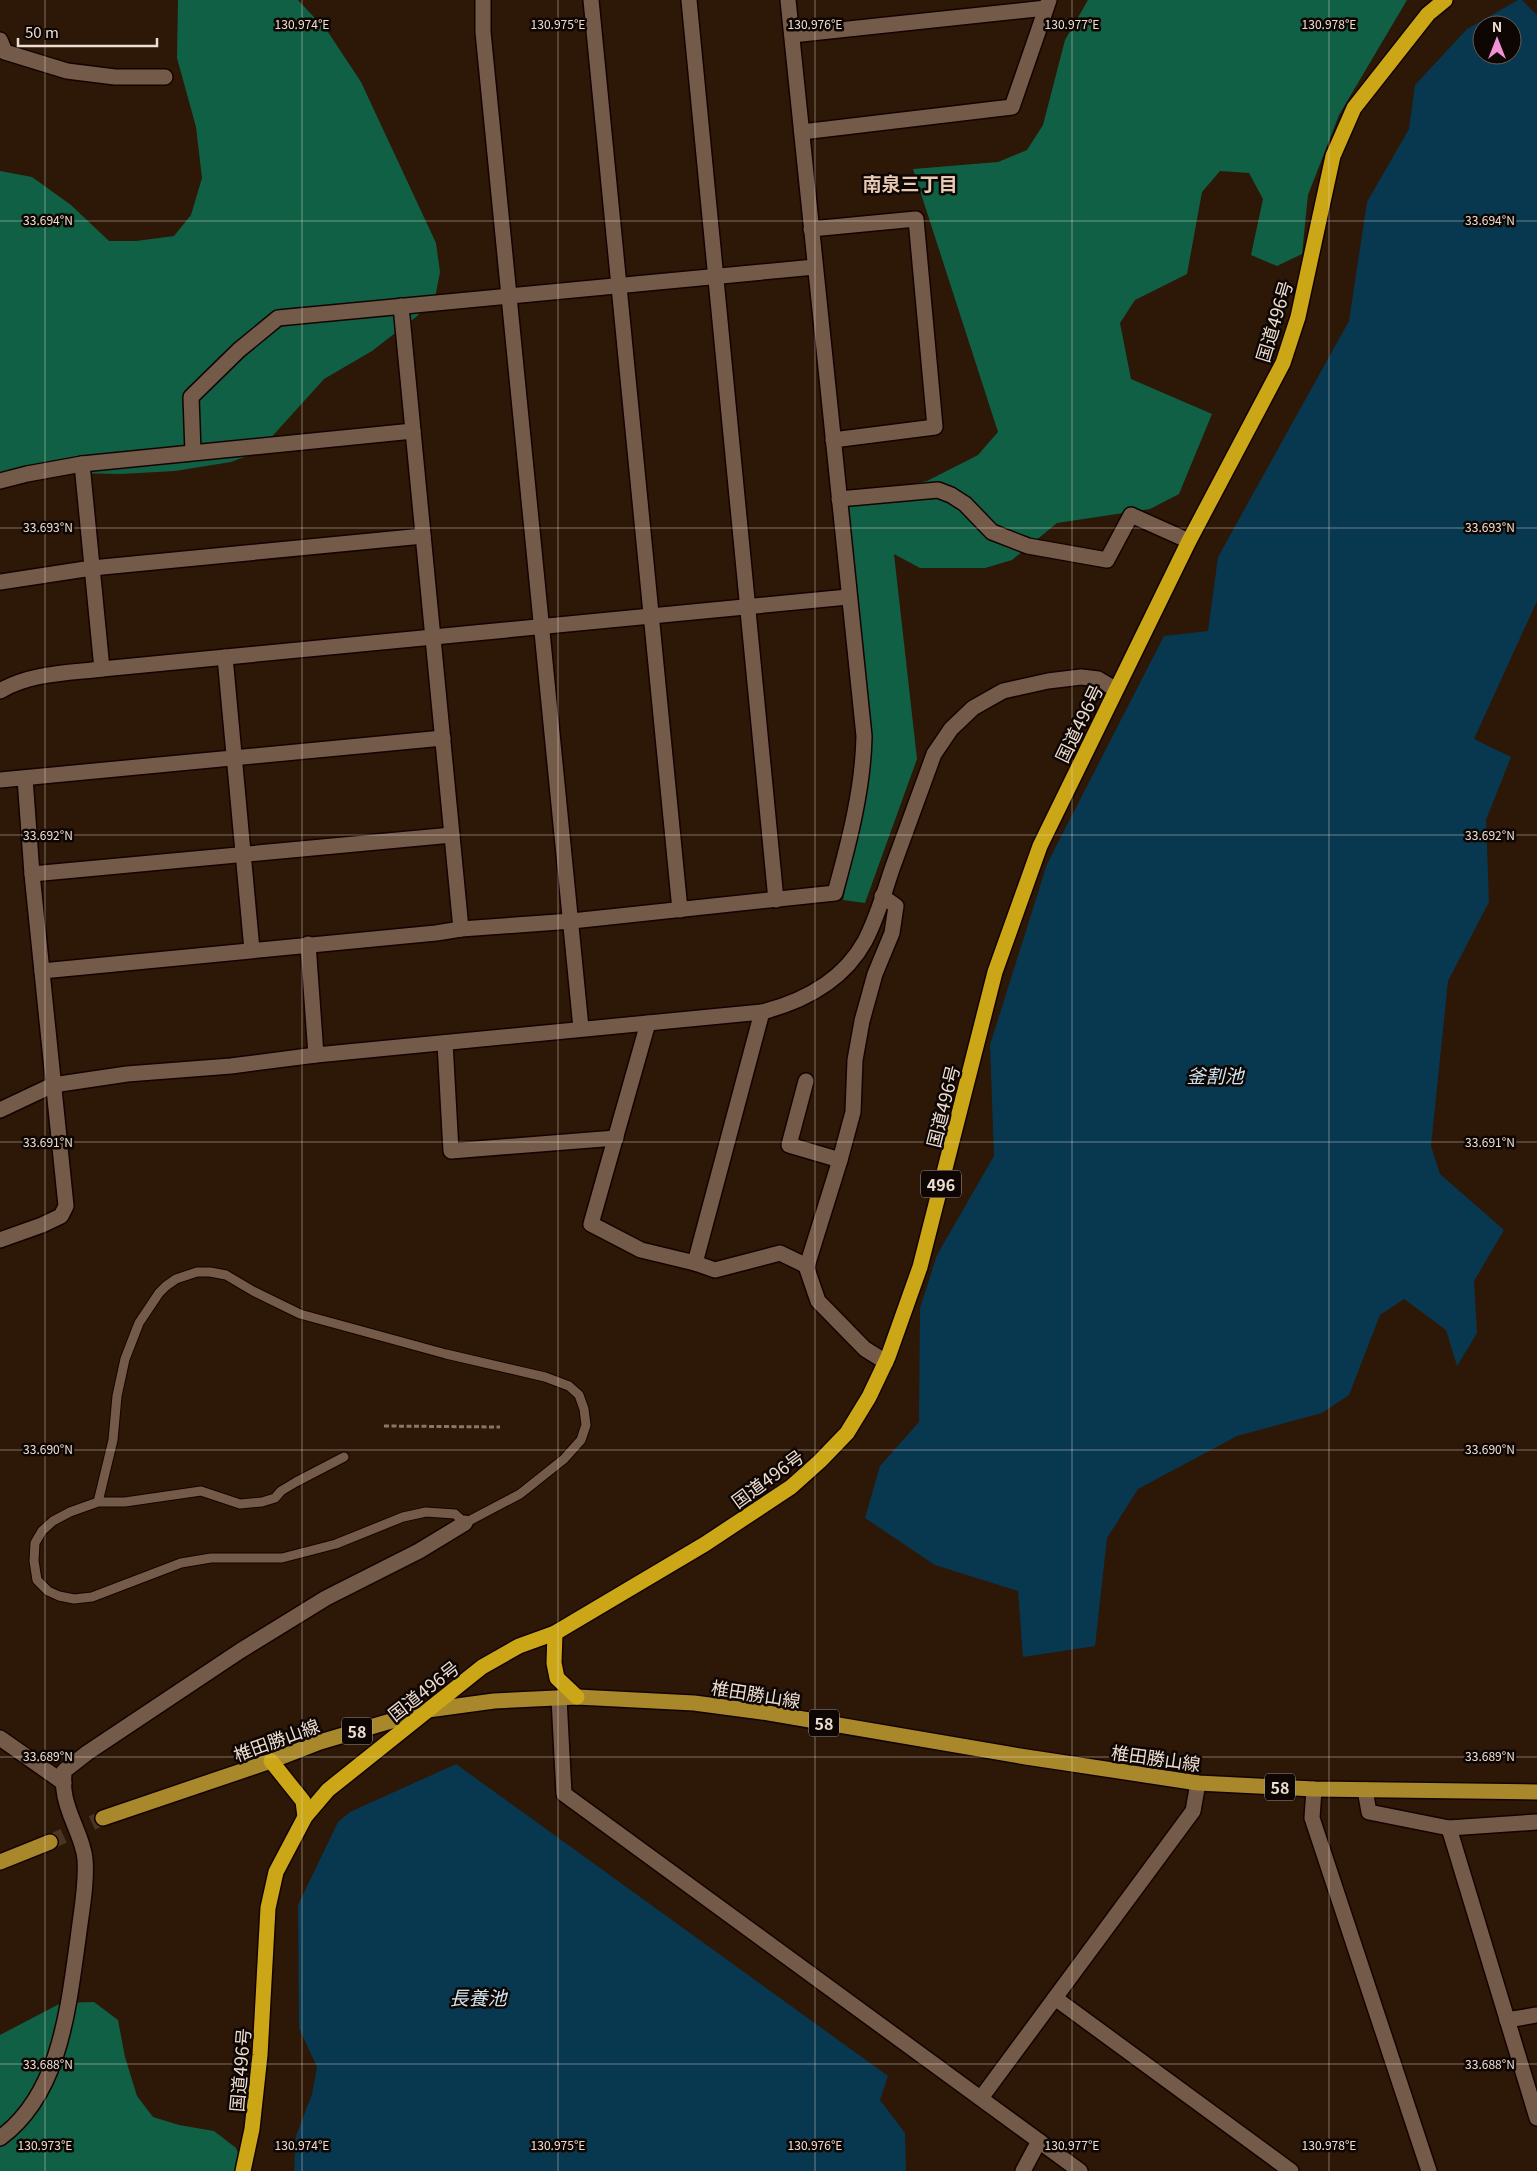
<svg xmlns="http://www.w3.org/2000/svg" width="1537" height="2171" viewBox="0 0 1537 2171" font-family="Georgia,'Noto Sans JP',serif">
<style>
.forest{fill:#106045}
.water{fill:#073850;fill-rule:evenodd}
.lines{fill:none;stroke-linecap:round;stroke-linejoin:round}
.primary-tunnel{stroke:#4a3525;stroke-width:15;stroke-dasharray:15 8;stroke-linecap:butt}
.lane-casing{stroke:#140300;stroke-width:11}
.street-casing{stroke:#140300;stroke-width:18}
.primary-casing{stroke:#140300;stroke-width:18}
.highway-casing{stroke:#140300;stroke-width:18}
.path{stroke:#887668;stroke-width:3;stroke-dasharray:5 2.5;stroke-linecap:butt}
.lane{stroke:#745b49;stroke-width:9}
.street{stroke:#745b49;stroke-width:15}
.primary{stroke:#a8882a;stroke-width:15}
.highway{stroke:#cba616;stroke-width:15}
.ticks{fill:none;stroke:#ecddd2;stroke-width:1;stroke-opacity:0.45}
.labels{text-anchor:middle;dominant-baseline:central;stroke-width:5;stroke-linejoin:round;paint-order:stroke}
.shield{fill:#0e0602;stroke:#a99c94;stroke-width:1}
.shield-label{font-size:16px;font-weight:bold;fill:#ecddd2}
.street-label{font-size:18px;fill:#ecddd2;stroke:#0e0602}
.neighbourhood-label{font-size:19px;font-weight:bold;fill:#e7c9b5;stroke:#0e0602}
.water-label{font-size:19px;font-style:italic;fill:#cfe3f0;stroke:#0e0602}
.ticks-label{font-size:12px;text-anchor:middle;fill:#ecddd2;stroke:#0e0602;stroke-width:5;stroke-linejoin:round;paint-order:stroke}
</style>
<rect width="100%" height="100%" fill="#2d1707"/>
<g class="forest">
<polygon points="178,0 298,0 328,32 361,82 436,243 440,272 435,298 416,317 372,351 324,379 258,452 231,462 175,471 121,474 24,472 0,474 0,171 32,177 71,205 109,241 136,241 174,236 191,215 202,178 196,127 177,58"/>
<polygon points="1088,0 1407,0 1339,115 1308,195 1302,254 1277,266 1251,255 1263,199 1249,173 1220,171 1202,192 1187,274 1135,300 1120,323 1131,379 1212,414 1179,494 1150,509 1057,523 1012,560 985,568 920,568 894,554 917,759 865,903 843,900 871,764 848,497 927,481 978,455 998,432 913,169 998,162 1027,150 1043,125 1065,40"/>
<polygon points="94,2002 118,2020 125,2057 137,2096 153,2117 179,2125 214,2131 236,2148 245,2171 0,2171 0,2035 61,2003"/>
</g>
<g class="water">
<path d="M1518,0H1522L1537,15V601L1474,739L1511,757L1486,820L1489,902L1448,981L1431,1146L1440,1174L1504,1230L1474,1281L1477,1333L1457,1366L1446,1330L1404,1299L1380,1315L1349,1395L1322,1413L1237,1436L1138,1489L1107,1538L1095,1646L1023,1657L1018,1591L935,1565L865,1518L880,1466L919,1422L920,1308L937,1255L994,1156L990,1045L1047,864L1164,636L1208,631L1218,557L1349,321L1367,202L1409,129L1415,85L1467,29ZM1482,25H1512V55H1482Z"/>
<polygon points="456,1764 888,2076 880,2100 905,2133 906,2171 294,2171 296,2136 312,2094 317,2067 299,2028 298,1905 338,1822 350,1812"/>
</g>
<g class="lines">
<polyline class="primary-tunnel" points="50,1842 103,1818"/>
<g class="lane-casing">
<polyline id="lane" points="98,1502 113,1440 117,1396 125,1359 139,1323 159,1293 166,1286 176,1279 197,1272 210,1272 226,1275 253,1291 300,1314 446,1354 545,1377 569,1386 579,1395 584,1409 586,1425 581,1440 564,1459 520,1494 465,1523 455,1514 426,1512 403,1517 336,1544 282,1558 211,1558 181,1563 92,1597 74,1599 59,1596 48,1591 37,1580 34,1561 35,1543 42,1531 53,1521 70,1512 98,1502 125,1502 201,1491 240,1504 262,1502 275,1498 281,1491 296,1482 344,1457"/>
</g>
<g class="street-casing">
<g id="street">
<polyline points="483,0 483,32 581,1028"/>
<polyline points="591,0 680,910"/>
<polyline points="689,0 776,900"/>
<polyline points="792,35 1046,8"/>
<polyline points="0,40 5,52 67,71 115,77 165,77"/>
<polyline points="802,132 1012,107 1049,0"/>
<polyline points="811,229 916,219 935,427 833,440"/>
<polyline points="401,306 461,929"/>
<polyline points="193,452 191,397 239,350 278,318 815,267"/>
<polyline points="82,464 102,669"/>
<polyline points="0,481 27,474 82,464 413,431"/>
<polyline points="839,499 938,490 951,495 965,504 992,532 1028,546 1107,560 1131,515 1189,541"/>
<polyline points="0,582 92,568 423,536"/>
<polyline points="225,657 252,950"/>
<path d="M0,691C30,673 68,673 102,669L848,597"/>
<polyline points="0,780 443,738"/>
<polyline points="32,874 452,835"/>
<polyline points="308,944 316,1055"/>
<path d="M42,971L436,933L461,929L572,921L835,893C849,842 863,789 864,736L788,0"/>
<polyline points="648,1023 591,1224 641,1250 695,1263 715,1270 780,1253 807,1266 840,1160 853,1112 855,1060 862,1021 875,974 892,933 896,906 882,896"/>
<polyline points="445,1043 451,1151 616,1138"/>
<polyline points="806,1081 789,1145 840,1160"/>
<path d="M0,1110L53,1085L127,1074L231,1066L316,1055L762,1012C805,1001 843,981 865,941C877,918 884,893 892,869C906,831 920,793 934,754L951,729L973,708L1003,691L1048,681L1081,677L1098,679L1115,689"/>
<polyline points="0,1240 42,1225 61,1216 66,1206 32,874 25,778"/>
<polyline points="695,1263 762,1012"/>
<polyline points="806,1266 818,1301 865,1349 886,1362"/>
<polyline points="559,1698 564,1794 1080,2171"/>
<polyline points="0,1738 64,1783"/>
<polyline points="1314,1789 1312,1818 1429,2171"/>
<polyline points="1365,1790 1369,1812 1449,1828 1537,1822"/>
<polyline points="1449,1828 1537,2118"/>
<polyline points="1055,1998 1291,2171"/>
<polyline points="1507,2020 1537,2015"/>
<polyline points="981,2098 1193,1811 1198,1783"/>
<path d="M0,2138C61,2093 68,2008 78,1939C81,1913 87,1885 85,1859C83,1836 66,1814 64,1790C63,1784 64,1777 64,1771L87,1753L240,1651L326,1598L419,1551L465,1523"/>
<polyline points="1023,2171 1039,2141"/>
</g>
</g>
<g class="primary-casing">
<g id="primary">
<polyline points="103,1818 271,1761 320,1742 428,1710 494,1701 577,1697 694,1703 762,1712 1026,1757 1198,1783 1314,1789 1537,1792"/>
<polyline points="0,1862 50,1842"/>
</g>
</g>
<g class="highway-casing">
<g id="highway">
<polyline points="555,1633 554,1663 557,1678 577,1697"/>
<polyline points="271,1761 303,1801 305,1817"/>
<polyline points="243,2171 252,2129 260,2055 268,1908 276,1872 305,1817 328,1790 482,1667 519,1646 555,1633 705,1544 791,1487 820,1461 847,1433 869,1397 888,1357 920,1267 995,972 1040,846 1189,541 1283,363 1298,317 1333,156 1354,108 1428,14 1445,0"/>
</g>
</g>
<polyline class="path" points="384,1426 500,1427"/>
<use href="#lane" class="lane"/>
<use href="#street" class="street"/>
<use href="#primary" class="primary"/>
<use href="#highway" class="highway"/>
</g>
<path class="ticks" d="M45,0V2171M302,0V2171M558,0V2171M815,0V2171M1072,0V2171M1329,0V2171M0,221H1537M0,528H1537M0,835H1537M0,1142H1537M0,1450H1537M0,1757H1537M0,2064H1537"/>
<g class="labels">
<g class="shield">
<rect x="921" y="1170.5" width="40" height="27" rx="4"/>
<rect x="809" y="1709.5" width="30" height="27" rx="4"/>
<rect x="342" y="1717.5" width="30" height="27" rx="4"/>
<rect x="1265" y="1773.5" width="30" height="27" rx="4"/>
</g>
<g class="shield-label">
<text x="941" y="1184">496</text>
<text x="824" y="1723">58</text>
<text x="357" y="1731">58</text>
<text x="1280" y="1787">58</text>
</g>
<g class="street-label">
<text transform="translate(1273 321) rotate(-73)">国道496号</text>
<text transform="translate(1078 723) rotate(-64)">国道496号</text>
<text transform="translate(942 1106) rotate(-76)">国道496号</text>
<text transform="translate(767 1478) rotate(-36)">国道496号</text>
<text transform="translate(423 1690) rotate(-38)">国道496号</text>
<text transform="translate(756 1693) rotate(9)">椎田勝山線</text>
<text transform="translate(276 1739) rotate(-20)">椎田勝山線</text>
<text transform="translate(1156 1757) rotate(8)">椎田勝山線</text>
<text transform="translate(239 2070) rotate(-85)">国道496号</text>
</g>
<g class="neighbourhood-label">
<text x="910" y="182">南泉三丁目</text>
</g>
<g class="water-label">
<text x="1215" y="1074">釜割池</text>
<text x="478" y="1996">長養池</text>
</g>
</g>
<g class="ticks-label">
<text x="302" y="29">130.974°E</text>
<text x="558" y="29">130.975°E</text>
<text x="815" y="29">130.976°E</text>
<text x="1072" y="29">130.977°E</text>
<text x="1329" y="29">130.978°E</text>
<text x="48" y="225">33.694°N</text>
<text x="1490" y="225">33.694°N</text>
<text x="48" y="532">33.693°N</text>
<text x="1490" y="532">33.693°N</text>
<text x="48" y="840">33.692°N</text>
<text x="1490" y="840">33.692°N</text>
<text x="48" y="1147">33.691°N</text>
<text x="1490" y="1147">33.691°N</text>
<text x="48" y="1454">33.690°N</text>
<text x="1490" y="1454">33.690°N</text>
<text x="48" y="1761">33.689°N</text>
<text x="1490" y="1761">33.689°N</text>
<text x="48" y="2069">33.688°N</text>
<text x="1490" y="2069">33.688°N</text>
<text x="45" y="2150">130.973°E</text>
<text x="302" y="2150">130.974°E</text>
<text x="558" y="2150">130.975°E</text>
<text x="815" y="2150">130.976°E</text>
<text x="1072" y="2150">130.977°E</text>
<text x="1329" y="2150">130.978°E</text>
</g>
<g transform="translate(1497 40)"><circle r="24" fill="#0e0602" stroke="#675c55"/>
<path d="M0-4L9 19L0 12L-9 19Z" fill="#f391d6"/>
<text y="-8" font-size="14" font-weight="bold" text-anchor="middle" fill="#ecddd2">N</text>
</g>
<path d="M18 38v8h139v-8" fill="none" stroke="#ecddd2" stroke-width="2.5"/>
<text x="25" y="38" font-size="15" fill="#ecddd2" stroke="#0e0602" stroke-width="4" paint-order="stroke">50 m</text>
</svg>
